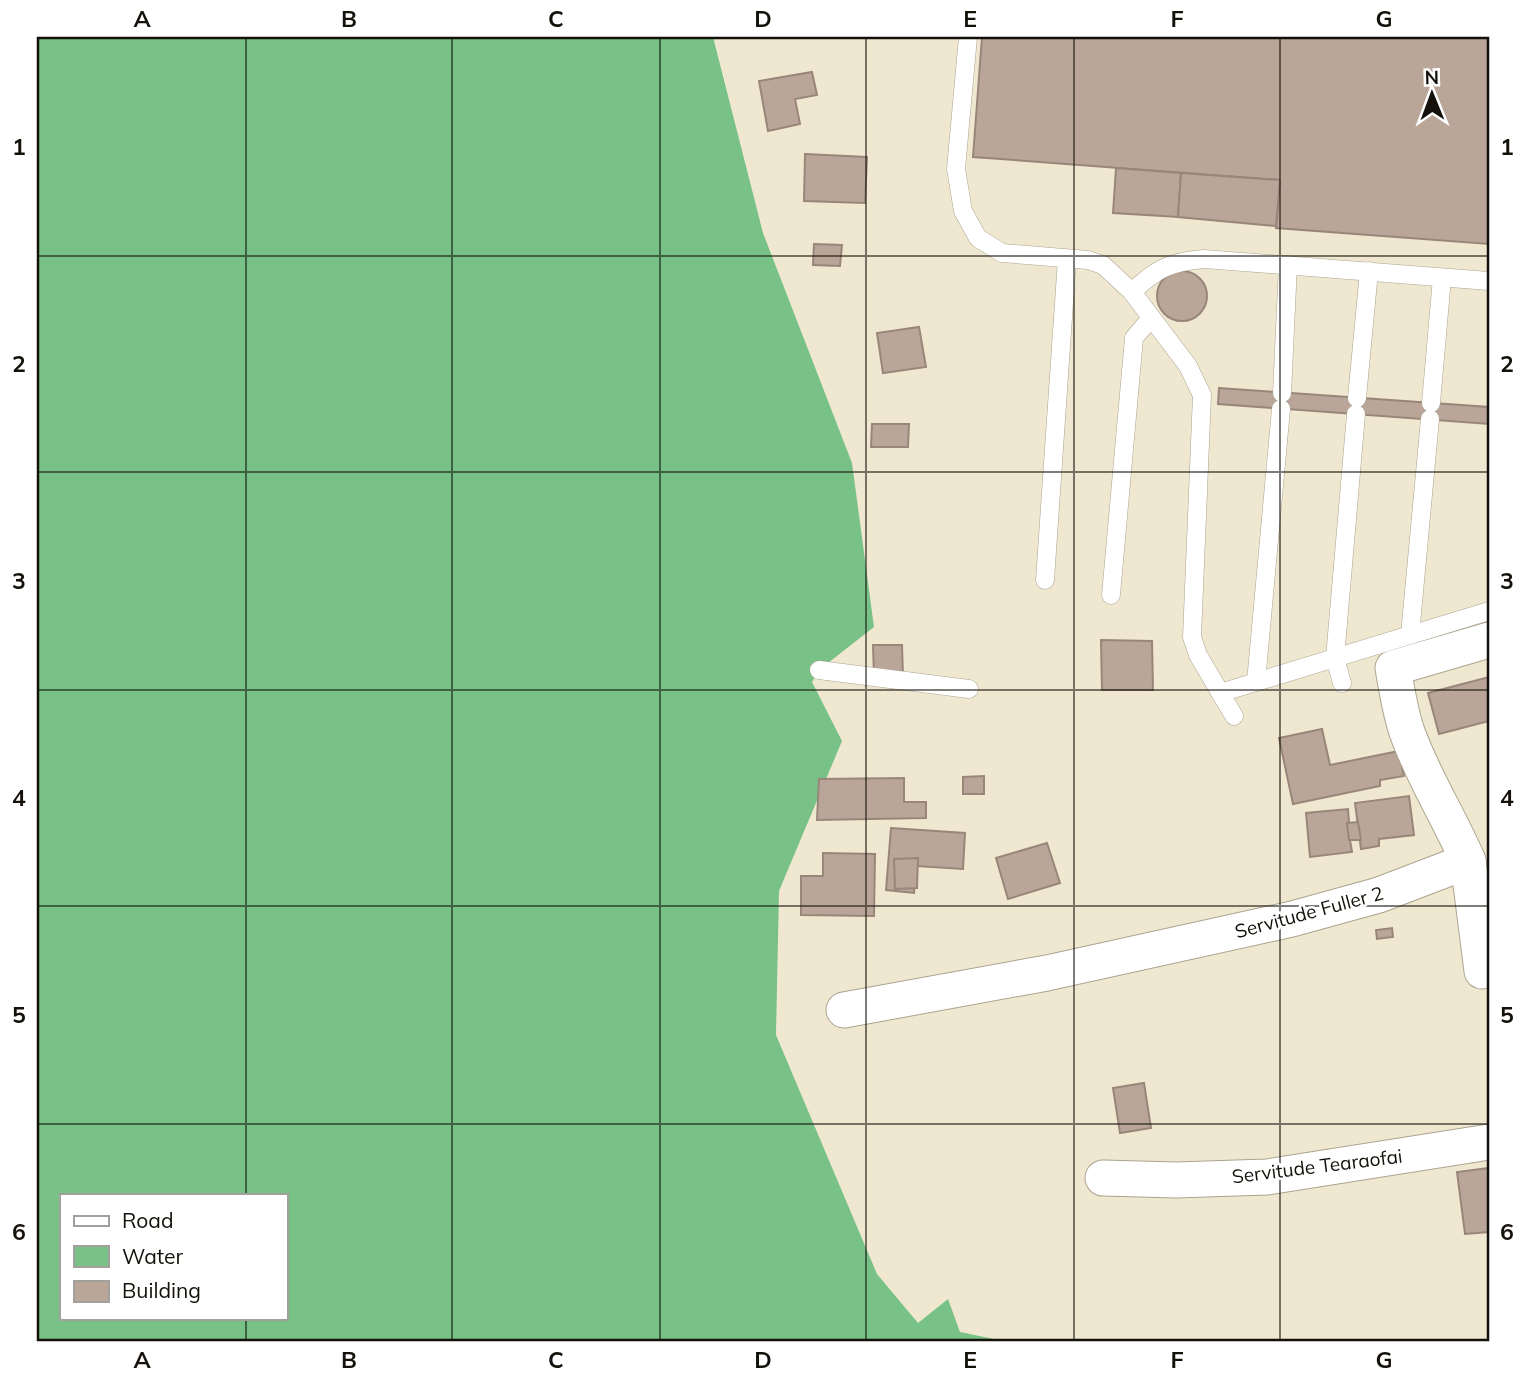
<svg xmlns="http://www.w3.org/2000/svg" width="1526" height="1379" viewBox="0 0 1526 1379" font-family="Mulish,sans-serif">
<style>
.water{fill:#78c288;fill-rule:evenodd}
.building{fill:#baa699;stroke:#998679;stroke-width:2}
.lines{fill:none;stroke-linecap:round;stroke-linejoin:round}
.lane-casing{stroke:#aca48f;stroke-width:19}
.street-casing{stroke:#aca48f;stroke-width:37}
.lane{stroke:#fff;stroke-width:18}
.street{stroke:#fff;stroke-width:35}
.grid{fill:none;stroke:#14110a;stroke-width:2;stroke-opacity:0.55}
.labels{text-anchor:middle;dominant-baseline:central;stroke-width:5;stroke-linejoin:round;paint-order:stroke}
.street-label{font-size:19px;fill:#14110a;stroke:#fff}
.neatline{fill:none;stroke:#14110a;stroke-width:2.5}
.grid-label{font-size:23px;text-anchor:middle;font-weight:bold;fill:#14110a}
</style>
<rect width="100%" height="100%" fill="#f0e7d1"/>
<path class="water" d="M37,37H713L763,233L852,463L874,627L819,670L812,682L842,741L779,891L776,1035L877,1274L918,1323L948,1299L960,1332L999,1340L998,1342H37ZM61,1195H285V1318H61Z"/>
<g class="building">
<polygon points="982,37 1489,37 1489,244 1276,228 1280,180 973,157"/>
<polygon points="812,72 817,95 795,99 800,124 768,131 759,81"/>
<polygon points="805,154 867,157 865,203 804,201"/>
<polygon points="1116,168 1181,173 1178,217 1113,213"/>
<polygon points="1181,173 1280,180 1276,226 1178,217"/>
<polygon points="814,244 842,245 840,266 813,265"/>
<circle cx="1182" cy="296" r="25"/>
<polygon points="919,327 926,367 883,373 877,333"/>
<polygon points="1219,388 1489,407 1489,424 1218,404"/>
<polygon points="872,424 909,424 908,447 871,447"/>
<polygon points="1101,640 1152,641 1153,690 1102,690"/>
<polygon points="873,645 902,645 903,676 874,676"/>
<polygon points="1489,677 1489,721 1439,734 1428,693"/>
<polygon points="1322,729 1330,765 1399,751 1404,776 1380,780 1380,786 1293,804 1279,738"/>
<polygon points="984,776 984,794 963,794 963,777"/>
<polygon points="904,778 904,802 926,802 926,818 817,820 819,779"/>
<polygon points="1409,796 1414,835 1379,839 1379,846 1361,849 1355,803"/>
<polygon points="1348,809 1349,823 1347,823 1352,852 1310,857 1306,813"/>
<polygon points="1358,822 1361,840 1349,840 1347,823"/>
<polygon points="891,828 965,833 963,869 916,866 914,893 886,890"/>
<polygon points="1047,843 1060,883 1008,899 996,858"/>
<polygon points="823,853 875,854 874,916 801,915 801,876 823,876"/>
<polygon points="918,858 917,888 895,889 894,859"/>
<polygon points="1392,928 1393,937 1377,939 1376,930"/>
<polygon points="1144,1083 1151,1128 1120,1133 1113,1088"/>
<polygon points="1489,1168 1489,1232 1465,1234 1457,1172"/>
</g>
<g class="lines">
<g class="lane-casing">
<g id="lane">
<polyline points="968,37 956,169 963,211 978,238 1002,253 1088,260 1103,265 1132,292 1188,366 1202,395 1192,637 1198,655 1234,716"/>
<path d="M1132,292C1157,268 1170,262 1204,259L1489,281"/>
<polyline points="1282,393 1288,265"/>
<polyline points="1357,398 1369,271"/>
<polyline points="1431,403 1442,278"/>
<polyline points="1045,580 1067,259"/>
<polyline points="1111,595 1134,338 1151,318"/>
<polyline points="1410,635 1430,419"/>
<polyline points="819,670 969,689"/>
<polyline points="1256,682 1281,409"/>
<polyline points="1342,683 1335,658 1356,414"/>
<polyline points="1220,693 1489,611"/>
</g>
</g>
<g class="street-casing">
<g id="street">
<polyline points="1468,861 1482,971"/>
<path d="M844,1010L1047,973L1292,919L1379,895L1468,861C1449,817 1423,777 1407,732C1400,712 1397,690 1393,668L1489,640"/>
<polyline points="1103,1178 1176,1180 1267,1177 1489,1142"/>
</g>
</g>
<use href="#lane" class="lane"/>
<use href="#street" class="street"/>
</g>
<path class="grid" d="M246,37V1195M452,37V1342M660,37V1342M866,37V1342M1074,37V1342M1280,37V1342M37,256H1489M37,472H1489M37,690H1489M37,906H1489M37,1124H1489M246,1318V1342"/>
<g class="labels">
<g class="street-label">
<text transform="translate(1309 912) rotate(-15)">Servitude Fuller 2</text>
<text transform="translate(1317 1166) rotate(-7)">Servitude Tearaofai</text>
</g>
</g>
<rect width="1526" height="1379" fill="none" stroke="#ffffff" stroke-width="77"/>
<rect x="60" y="1194" width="228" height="126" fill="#ffffff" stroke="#a1a09d" stroke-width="2"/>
<rect x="74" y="1216" width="35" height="10" fill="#ffffff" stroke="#a1a09d" stroke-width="2"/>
<text x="122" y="1228" font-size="21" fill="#14110a">Road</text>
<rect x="74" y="1246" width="35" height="21" fill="#78c288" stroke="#a1a09d" stroke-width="2"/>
<text x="122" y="1264" font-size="21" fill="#14110a">Water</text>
<rect x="74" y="1281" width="35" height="21" fill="#baa699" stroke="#a1a09d" stroke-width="2"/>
<text x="122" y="1298" font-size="21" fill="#14110a">Building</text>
<g transform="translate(1432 94) rotate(359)" stroke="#ffffff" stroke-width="5" paint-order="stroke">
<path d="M0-5L12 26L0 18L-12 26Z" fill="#14110a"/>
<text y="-10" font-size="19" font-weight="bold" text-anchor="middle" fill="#14110a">N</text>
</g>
<rect x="38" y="38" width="1450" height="1302" class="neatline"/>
<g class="grid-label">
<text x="142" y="27">A</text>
<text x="349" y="27">B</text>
<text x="556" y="27">C</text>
<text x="763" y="27">D</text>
<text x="970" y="27">E</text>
<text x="1177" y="27">F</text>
<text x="1384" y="27">G</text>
<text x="19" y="155">1</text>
<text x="1507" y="155">1</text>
<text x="19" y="372">2</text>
<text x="1507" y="372">2</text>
<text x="19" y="589">3</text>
<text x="1507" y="589">3</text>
<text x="19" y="806">4</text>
<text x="1507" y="806">4</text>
<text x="19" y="1023">5</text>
<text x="1507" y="1023">5</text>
<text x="19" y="1240">6</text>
<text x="1507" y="1240">6</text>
<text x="142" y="1368">A</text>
<text x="349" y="1368">B</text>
<text x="556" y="1368">C</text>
<text x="763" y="1368">D</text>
<text x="970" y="1368">E</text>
<text x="1177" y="1368">F</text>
<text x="1384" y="1368">G</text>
</g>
</svg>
